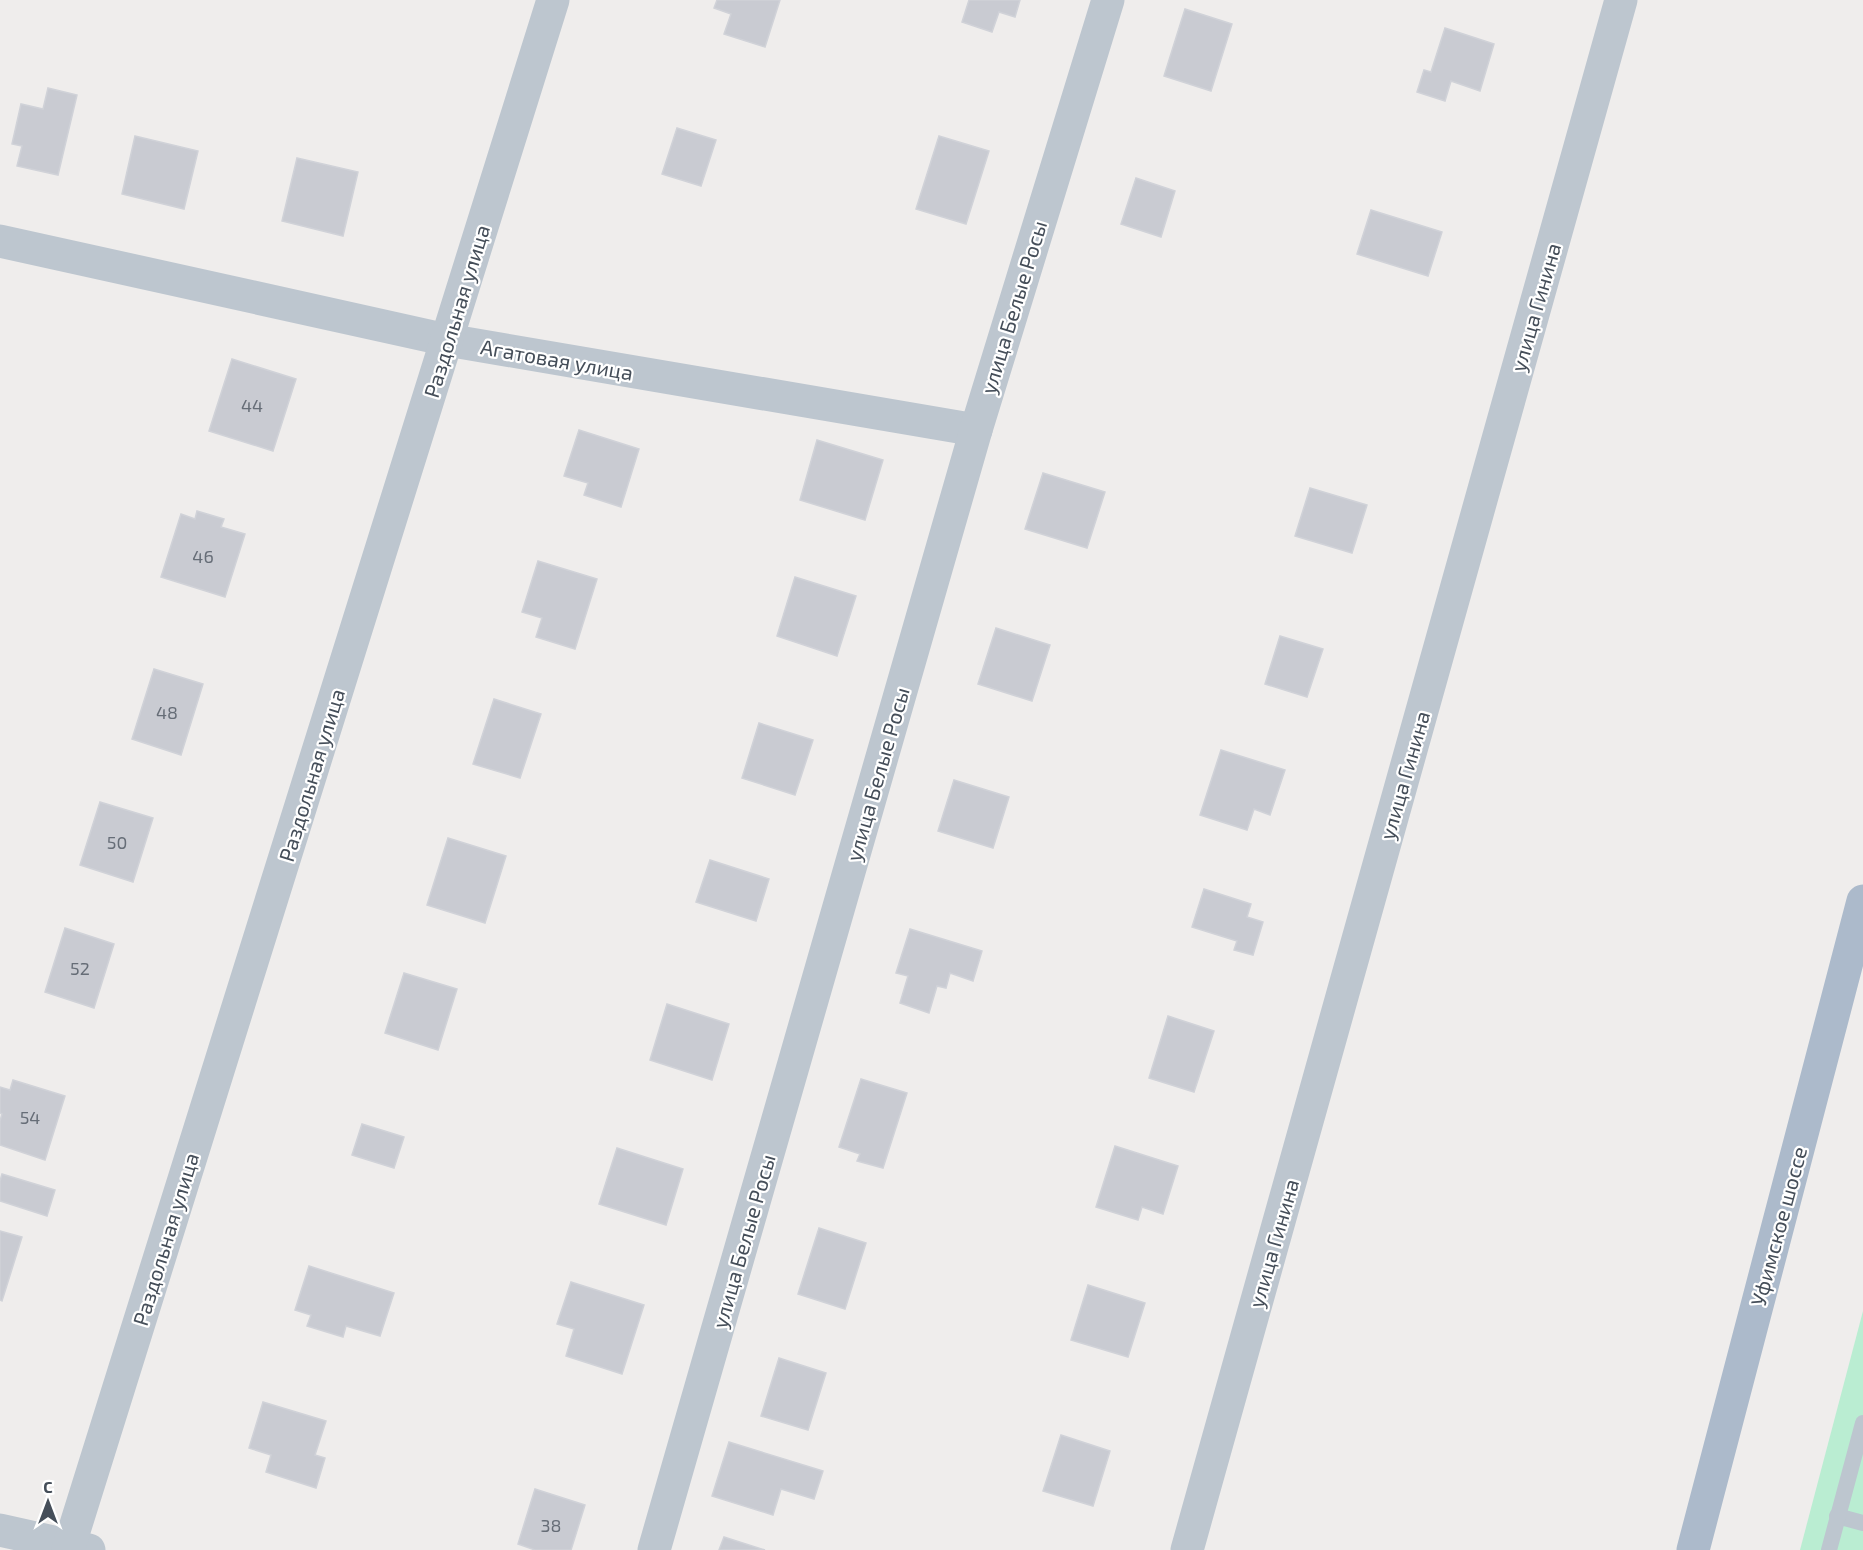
<svg xmlns="http://www.w3.org/2000/svg" width="1863" height="1550" viewBox="0 0 1863 1550" font-family="'Exo 2',sans-serif">
<style>
.green{fill:#baedd2}
.building{fill:#c9cbd2;stroke:#d0d2d8;stroke-width:1.5}
.lines{fill:none;stroke-linecap:round;stroke-linejoin:round}
.lane{stroke:#bdc6cf;stroke-width:16}
.street{stroke:#bdc6cf;stroke-width:33}
.primary{stroke:#acbacb;stroke-width:33}
.labels{text-anchor:middle;dominant-baseline:central;stroke-width:4.5;stroke-linejoin:round;paint-order:stroke}
.number-label{font-size:18px;fill:#666d77}
.street-label{font-size:21px;fill:#454e59;stroke:#fff}
</style>
<rect width="100%" height="100%" fill="#efedec"/>
<polygon class="green" points="1863,1311 1863,1550 1800,1550"/>
<g class="building">
<polygon points="717,0 780,0 765,47 724,34 731,14 714,8"/>
<polygon points="969,0 1020,0 1015,17 999,12 992,32 962,22"/>
<polygon points="1185,9 1232,24 1211,91 1164,76"/>
<polygon points="1445,28 1494,44 1480,91 1451,81 1445,101 1417,92 1424,70 1431,72"/>
<polygon points="48,88 77,95 58,175 17,166 22,146 12,144 21,104 43,109"/>
<polygon points="677,128 716,140 701,186 662,174"/>
<polygon points="135,136 198,151 184,209 122,194"/>
<polygon points="939,136 989,151 966,224 916,209"/>
<polygon points="297,158 358,172 343,236 282,221"/>
<polygon points="1136,178 1175,191 1161,237 1121,224"/>
<polygon points="1371,210 1442,232 1428,276 1357,254"/>
<polygon points="232,359 296,379 273,451 209,431"/>
<polygon points="579,430 639,449 621,507 584,495 588,483 564,476"/>
<polygon points="817,440 883,460 865,520 800,500"/>
<polygon points="1043,473 1105,492 1087,548 1025,529"/>
<polygon points="1310,488 1367,505 1352,553 1295,536"/>
<polygon points="197,511 224,519 221,527 245,534 225,597 161,577 181,514 195,519"/>
<polygon points="538,561 597,579 575,649 536,637 542,618 522,612"/>
<polygon points="795,577 856,596 837,656 777,636"/>
<polygon points="996,628 1050,645 1032,701 978,684"/>
<polygon points="1280,636 1323,649 1307,697 1265,684"/>
<polygon points="154,669 203,684 181,755 132,739"/>
<polygon points="494,699 541,714 520,778 473,764"/>
<polygon points="759,723 813,740 795,795 742,778"/>
<polygon points="1221,750 1285,770 1270,815 1254,809 1247,830 1200,815"/>
<polygon points="954,780 1009,797 993,848 938,831"/>
<polygon points="100,802 153,818 133,882 80,865"/>
<polygon points="448,838 506,856 485,923 427,905"/>
<polygon points="710,860 769,879 756,921 696,902"/>
<polygon points="1204,889 1251,904 1247,917 1263,922 1253,955 1234,950 1237,941 1192,927"/>
<polygon points="65,928 114,944 94,1008 45,992"/>
<polygon points="910,929 982,951 973,981 950,973 946,988 937,986 929,1013 900,1003 908,976 896,973"/>
<polygon points="404,973 457,989 438,1050 385,1033"/>
<polygon points="667,1004 729,1024 712,1080 650,1060"/>
<polygon points="1168,1016 1214,1031 1194,1092 1149,1078"/>
<polygon points="861,1079 907,1093 883,1168 857,1161 860,1154 839,1147"/>
<polygon points="13,1080 65,1096 45,1160 0,1145 0,1121 2,1114 0,1113 0,1087 10,1090"/>
<polygon points="362,1124 404,1137 394,1168 352,1155"/>
<polygon points="1115,1146 1178,1166 1163,1214 1142,1207 1138,1220 1096,1207"/>
<polygon points="617,1148 683,1169 666,1225 599,1204"/>
<polygon points="2,1174 55,1190 47,1216 0,1201 0,1181"/>
<polygon points="819,1228 866,1243 845,1309 798,1294"/>
<polygon points="0,1231 22,1237 2,1301 0,1300"/>
<polygon points="309,1266 394,1293 380,1336 346,1326 343,1337 307,1326 311,1315 295,1310"/>
<polygon points="571,1282 644,1305 622,1374 566,1356 574,1329 557,1324"/>
<polygon points="1088,1285 1145,1303 1128,1357 1071,1340"/>
<polygon points="779,1358 826,1373 808,1430 761,1416"/>
<polygon points="263,1402 326,1421 315,1455 325,1458 316,1488 266,1472 271,1455 249,1448"/>
<polygon points="1061,1435 1110,1451 1093,1506 1043,1491"/>
<polygon points="729,1442 823,1471 814,1499 781,1489 773,1515 712,1496"/>
<polygon points="535,1489 585,1505 571,1550 535,1550 518,1544"/>
<polygon points="724,1537 765,1550 719,1550"/>
</g>
<g class="lines">
<g class="lane">
<polyline points="1837,1516 1863,1523"/>
<polyline points="1829,1550 1863,1423"/>
</g>
<g class="street">
<polyline points="0,241 447,340 976,430"/>
<polyline points="0,1530 89,1550"/>
<polyline points="68,1550 553,0"/>
<polyline points="654,1550 976,430 1108,0"/>
<polyline points="1187,1550 1621,0"/>
</g>
<polyline class="primary" points="1693,1550 1863,901"/>
</g>
<g class="labels">
<g class="number-label">
<text x="252" y="405">44</text>
<text x="203" y="556">46</text>
<text x="167" y="712">48</text>
<text x="117" y="842">50</text>
<text x="80" y="968">52</text>
<text x="30" y="1117">54</text>
<text x="551" y="1525">38</text>
</g>
<g class="street-label">
<text transform="translate(1013 307) rotate(-73)">улица Белые Росы</text>
<text transform="translate(1535 307) rotate(-74)">улица Гинина</text>
<text transform="translate(456 311) rotate(-73)">Раздольная улица</text>
<text transform="translate(557 359) rotate(10)">Агатовая улица</text>
<text transform="translate(877 774) rotate(-74)">улица Белые Росы</text>
<text transform="translate(311 775) rotate(-73)">Раздольная улица</text>
<text transform="translate(1404 775) rotate(-74)">улица Гинина</text>
<text transform="translate(1778 1226) rotate(-75)">Уфимское шоссе</text>
<text transform="translate(165 1239) rotate(-73)">Раздольная улица</text>
<text transform="translate(743 1241) rotate(-74)">улица Белые Росы</text>
<text transform="translate(1273 1243) rotate(-74)">улица Гинина</text>
</g>
</g>
<g transform="translate(48 1502)" stroke="#ffffff" stroke-width="4.5" paint-order="stroke">
<path d="M0-4.5L10 22L0 15L-10 22Z" fill="#454e59"/>
<text y="-9" font-size="16" font-weight="bold" text-anchor="middle" fill="#454e59">С</text>
</g>
</svg>
